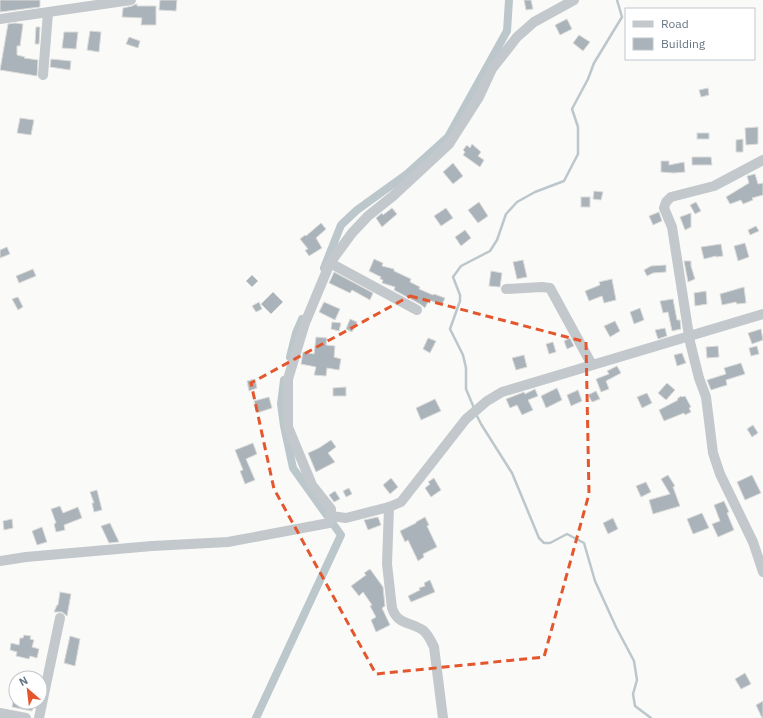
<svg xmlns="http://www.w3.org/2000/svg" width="763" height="718" viewBox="0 0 763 718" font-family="'IBM Plex Sans',sans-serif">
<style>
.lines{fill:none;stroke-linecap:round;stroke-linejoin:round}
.stream{stroke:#bbc7cb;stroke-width:2.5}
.canal{stroke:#bbc7cb;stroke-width:8}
.building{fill:#aab3b9;stroke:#dcdcda}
.minor{stroke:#c3c8cc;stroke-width:10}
.marked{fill:none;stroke:#e4572e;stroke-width:3;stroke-dasharray:8 5;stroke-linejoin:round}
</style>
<rect width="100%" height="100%" fill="#fafaf8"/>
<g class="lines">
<g class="stream">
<polyline points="474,408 466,389 466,368 463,355 450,329 460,301 460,295 453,277 461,266 490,251 497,240 506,214 517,202 535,192 564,181 578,154 578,127 572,109 588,79 594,63 622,17 617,0"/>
<polyline points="476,414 481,424 512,473 539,538 544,543 550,543 567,534 584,543 595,581 616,627 634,661 637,680 633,694 635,706 651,718"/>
</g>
<g class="canal">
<polyline points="324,268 341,225 357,210 407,174 448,137 507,31 509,0"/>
<polyline points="290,357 296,333 302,319"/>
<polyline points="256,718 341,535 293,468 284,426 281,404 284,380"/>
</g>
</g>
<g class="building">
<polygon points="0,0 40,0 40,7 0,12"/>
<polygon points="160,0 177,0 176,11 159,10"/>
<polygon points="524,0 531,0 533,9 526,10"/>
<polygon points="136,4 137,4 137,6 156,6 156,25 141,25 142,18 122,17 123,8 132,6"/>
<polygon points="567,19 572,29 560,35 555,25"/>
<polygon points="15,23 23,24 20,46 17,46 17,55 25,57 24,58 38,60 37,76 0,70 8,24"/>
<polygon points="36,27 40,27 39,44 35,44"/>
<polygon points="90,31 101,32 99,52 87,50"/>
<polygon points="64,32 78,32 76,49 62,48"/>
<polygon points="579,35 590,42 583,51 573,43"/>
<polygon points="129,37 140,41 138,48 126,44"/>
<polygon points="51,59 71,61 70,70 50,67"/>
<polygon points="708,88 709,95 701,97 699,90"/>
<polygon points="20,118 34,120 31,135 17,133"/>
<polygon points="758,127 758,144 746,145 745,128"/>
<rect x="697" y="133" width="12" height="6"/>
<polygon points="743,139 743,152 736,152 736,140"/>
<polygon points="472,144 481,152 478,156 484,160 480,167 463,155 465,152 463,150 467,145 470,148"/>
<polygon points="692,157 711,157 712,165 692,165"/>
<polygon points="661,161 669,161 669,165 684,162 685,172 674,173 661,172"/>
<polygon points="453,163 463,176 453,184 443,172"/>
<polygon points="755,174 758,184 763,183 763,195 752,198 753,200 743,204 741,200 730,204 726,197 749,183 747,176"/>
<polygon points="594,191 603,192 601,200 593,199"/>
<rect x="581" y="197" width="9" height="10"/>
<polygon points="479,202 488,216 478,223 468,210"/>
<polygon points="696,202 701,211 695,214 690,205"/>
<polygon points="392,208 397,214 382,227 376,218 382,213 383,215"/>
<polygon points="446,208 453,218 441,226 434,216"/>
<polygon points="659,212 662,221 653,225 649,216"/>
<polygon points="691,213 691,227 685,230 680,217"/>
<polygon points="321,223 326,229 316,238 322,248 309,256 305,250 308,249 300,239 305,235 306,236"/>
<polygon points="756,226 759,231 750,235 748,230"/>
<polygon points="465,230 471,238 461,246 455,237"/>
<polygon points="745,243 749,257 738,261 734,246"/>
<polygon points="721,244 723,256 716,257 716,256 704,259 701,247"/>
<polygon points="7,247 10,254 0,258 0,250"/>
<polygon points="374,259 383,263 382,266 394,269 394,271 411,279 410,282 420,287 419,289 433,295 434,294 445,298 442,305 429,300 425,308 420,304 394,290 395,287 382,283 383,280 380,279 381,277 369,271"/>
<polygon points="523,260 527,277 517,279 513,262"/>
<polygon points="684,261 691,261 691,266 695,279 688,282"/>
<polygon points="666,265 666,272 653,273 647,276 644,270 651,266"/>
<polygon points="33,269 36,276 19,283 16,276"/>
<polygon points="491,271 502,273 500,287 489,286"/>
<polygon points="334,272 373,293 370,300 352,290 350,293 329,283"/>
<polygon points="252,275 258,281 252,287 246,281"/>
<polygon points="612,279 616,300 604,303 602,296 589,301 585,291 600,285 599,282"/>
<polygon points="744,287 746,303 737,304 736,302 722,305 720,294"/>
<polygon points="706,291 707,304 695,306 694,293"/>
<polygon points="273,292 283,302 271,314 261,304"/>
<polygon points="18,297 23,307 18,310 12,299"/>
<polygon points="673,299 677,320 680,320 681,329 672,331 668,312 663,313 660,301"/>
<polygon points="259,302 262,309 256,312 252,306"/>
<polygon points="324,302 340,309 335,320 319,312"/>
<polygon points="640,308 644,320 634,324 630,312"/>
<polygon points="350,319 357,322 352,332 346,329"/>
<polygon points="615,321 620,331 610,337 604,326"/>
<polygon points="332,322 341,323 339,331 331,329"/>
<polygon points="665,328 667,336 658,339 655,330"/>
<polygon points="761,329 763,340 752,344 748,333"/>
<polygon points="316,337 327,338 326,345 335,346 334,357 341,359 339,370 327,368 326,376 314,375 316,367 301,364 303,352 314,354"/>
<polygon points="428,338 436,341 430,353 423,349"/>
<polygon points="570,338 574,346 567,349 564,341"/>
<polygon points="553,342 556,352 549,354 546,344"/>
<polygon points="718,346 719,357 707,358 706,347"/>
<polygon points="757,346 759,354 751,356 749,348"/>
<polygon points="682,353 686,363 677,366 674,355"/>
<polygon points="524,355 527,367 516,370 512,358"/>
<polygon points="741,363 745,374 726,380 727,385 711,390 707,380 726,374 724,368"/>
<polygon points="617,366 621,373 606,381 609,389 601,392 596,379 609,374 607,371"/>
<polygon points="255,379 257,388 249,391 247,381"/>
<polygon points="667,383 675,390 666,400 658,393"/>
<polygon points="346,387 346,396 333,396 333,388"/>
<polygon points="557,388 562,400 546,408 541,396"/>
<polygon points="535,389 538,396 528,400 533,410 522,415 517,405 510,408 506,399 524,392 525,394"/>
<polygon points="578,390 582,401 571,406 567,395"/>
<polygon points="596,391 600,399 592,402 588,395"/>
<polygon points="647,393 652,403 642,408 637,397"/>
<polygon points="681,396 682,397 685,396 691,407 689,408 691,412 685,415 684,413 664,421 659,410 678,400 677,399"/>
<polygon points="269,397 272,408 257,413 254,401"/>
<polygon points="435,399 441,411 421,420 416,408"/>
<polygon points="753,425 758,433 752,437 747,429"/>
<polygon points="331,440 336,447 328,453 335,462 316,472 308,453 319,448"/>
<polygon points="253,443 257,454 246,459 255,480 245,484 240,471 243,470 235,450"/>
<polygon points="668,475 675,486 673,487 680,506 653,514 649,500 670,494 661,479"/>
<polygon points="752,475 761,493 745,500 737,482"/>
<polygon points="391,478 398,487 390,494 383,485"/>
<polygon points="434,478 441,490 431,497 425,488 430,484 428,482"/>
<polygon points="646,482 651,492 641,497 636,486"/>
<polygon points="349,488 352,494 346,497 343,491"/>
<polygon points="97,490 102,510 94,512 92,503 94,503 90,492"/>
<polygon points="335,491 340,499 334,502 329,495"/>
<polygon points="724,501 729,512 727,513 734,530 718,537 712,524 720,521 714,505"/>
<polygon points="60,506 63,513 78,507 82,518 64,525 65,530 56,532 54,524 56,523 51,509"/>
<polygon points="702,513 709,528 693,534 687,519"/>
<polygon points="378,517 381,525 368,530 364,520"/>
<polygon points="425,517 429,525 427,526 437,547 423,554 424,557 418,561 408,540 405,542 400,531 416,523 416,522"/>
<polygon points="613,518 618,529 608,534 603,523"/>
<polygon points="12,519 13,528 4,530 3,521"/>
<polygon points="110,523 119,542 118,542 109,543 101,526"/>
<polygon points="42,527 47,542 37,545 32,531"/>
<polygon points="370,569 383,587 385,606 382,608 390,625 376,632 371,620 376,617 370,606 372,605 363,592 359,596 351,586 366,575 364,573"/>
<polygon points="430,580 435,592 411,602 408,596 420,590 419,588 425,586 424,583"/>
<polygon points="60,592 71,594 67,616 62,612 54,612 57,605 58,605"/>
<polygon points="24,635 31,636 30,639 34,640 32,647 39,649 37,658 30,656 29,659 16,656 17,652 10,650 11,643 19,645 20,638 23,638"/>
<polygon points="70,636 80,639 75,666 64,663"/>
<polygon points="745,673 751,684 741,689 735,679"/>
<polygon points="763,701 763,718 762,718 756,705"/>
<polygon points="13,702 34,702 32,711 12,707"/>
</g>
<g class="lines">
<g class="minor">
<polyline points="0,19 131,0"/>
<polyline points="43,75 48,13"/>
<polyline points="763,160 714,186 671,197 666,202 664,208 672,227 690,342 699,378 706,397 713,453 720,474 753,542 763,572"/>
<polyline points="330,263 417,310"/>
<polyline points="506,289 542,287 550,288 592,365"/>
<path d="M389,507L387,564L392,608C398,626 411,621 424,631C429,636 431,641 434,647L443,718"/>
<polyline points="331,516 346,518 389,507 401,502 466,419 487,401 502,392 763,314"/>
<polyline points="0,561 26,557 152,546 228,542 329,523 331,516 331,509 312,485 288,427 288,379 305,323 330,263 352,233 368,216 393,196 449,144 479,97 492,69 517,37 534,22 574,0"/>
<polyline points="0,713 26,718"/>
<polyline points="39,718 60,618"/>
</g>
</g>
<path class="marked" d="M410,296L586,342L589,494L544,657L376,674L274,489L251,383Z"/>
<rect x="625" y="8" width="130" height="52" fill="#ffffff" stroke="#c1c8cd"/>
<rect x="633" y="21" width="20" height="6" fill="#c3c8cc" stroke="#c1c8cd"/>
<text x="661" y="28" font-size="12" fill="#657683">Road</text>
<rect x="633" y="38" width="20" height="12" fill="#aab3b9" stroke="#c1c8cd"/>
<text x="661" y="48" font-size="12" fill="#657683">Building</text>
<g transform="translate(28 690) rotate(332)"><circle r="19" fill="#ffffff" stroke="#c1c8cd"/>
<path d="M0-3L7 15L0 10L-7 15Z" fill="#e4572e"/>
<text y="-6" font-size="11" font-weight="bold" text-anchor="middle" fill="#657683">N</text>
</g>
</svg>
